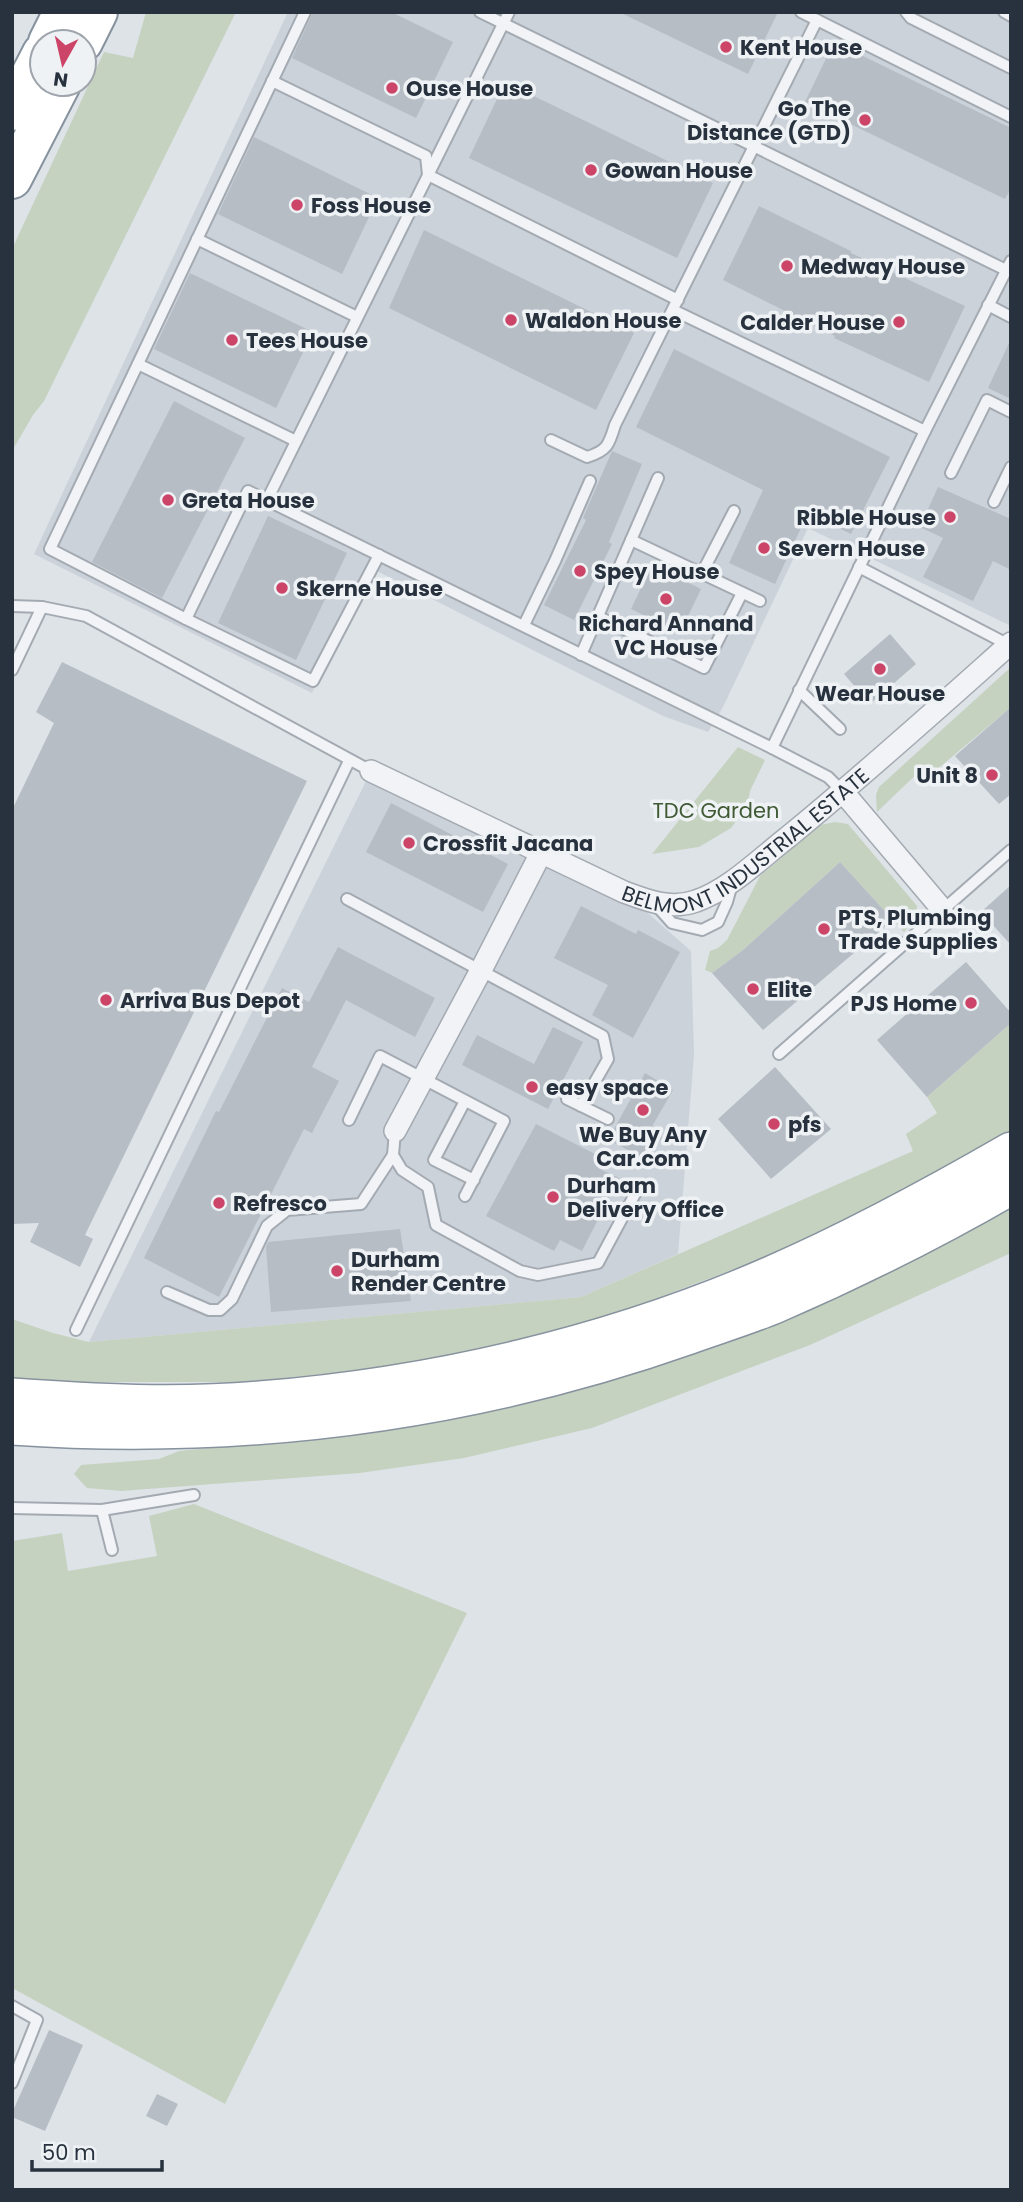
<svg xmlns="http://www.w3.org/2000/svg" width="1023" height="2202" viewBox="0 0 1023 2202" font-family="Poppins,sans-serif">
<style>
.built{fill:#ccd2da}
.green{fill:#c6d2c0}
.building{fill:#b6bdc4}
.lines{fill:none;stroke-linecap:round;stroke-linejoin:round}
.service-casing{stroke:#a4aab2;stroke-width:14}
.minor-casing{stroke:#a4aab2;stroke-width:24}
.trunk-casing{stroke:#86929e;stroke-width:38}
.motorway-casing{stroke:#86929e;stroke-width:42}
.service{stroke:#f1f3f6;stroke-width:10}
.minor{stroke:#f1f3f6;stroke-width:21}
.trunk{stroke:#fff;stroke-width:35}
.motorway{stroke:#fff;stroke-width:38}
.poi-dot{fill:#cc4467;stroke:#eef2f5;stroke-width:2.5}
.labels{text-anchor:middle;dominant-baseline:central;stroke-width:7;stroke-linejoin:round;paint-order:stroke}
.poi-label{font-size:21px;font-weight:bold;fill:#28323e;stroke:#eef2f5;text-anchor:start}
.park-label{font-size:21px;fill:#405a35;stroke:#eef2f5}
.street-label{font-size:21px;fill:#28323e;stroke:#eef2f5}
</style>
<rect width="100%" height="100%" fill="#dee3e8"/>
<g class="built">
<polygon points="288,12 1011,12 1011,626 808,528 723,707 708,732 663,716 375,570 312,693 34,554"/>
<polygon points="371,771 624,892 691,951 694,1055 678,1254 581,1297 89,1342"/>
</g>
<g class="green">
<polygon points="146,12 236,12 44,401 33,415 12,451 12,249 104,52 133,58"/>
<polygon points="1011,667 1011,707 934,772 926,765 877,812 876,795 879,787"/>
<polygon points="738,747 765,760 750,791 747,807 731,828 699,847 652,854"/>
<polygon points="835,822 848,824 917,906 916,918 904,932 840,862 743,950 712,973 705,970 710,951 718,948 727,940 760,876 820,825"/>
<polygon points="1011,1023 1011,1132 932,1181 794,1246 590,1324 457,1355 353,1371 240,1382 81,1382 12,1379 12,1319 53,1333 89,1342 581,1297 913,1151 906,1134 937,1113 927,1097"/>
<polygon points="1011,1202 1011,1253 810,1345 592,1428 464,1458 360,1473 121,1491 87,1488 74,1474 81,1465 159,1459 179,1451 285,1440"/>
<polygon points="194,1504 467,1613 225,2104 12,1988 12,1541 62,1533 68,1571 157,1556 149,1516"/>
</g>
<g class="building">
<polygon points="313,12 391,12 453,42 416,118 292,58"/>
<polygon points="619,12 778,12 748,74"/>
<polygon points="834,42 1011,128 1011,188 1005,199 805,102"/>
<polygon points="505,82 713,183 677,258 469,158"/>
<polygon points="254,137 378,198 342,274 218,214"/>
<polygon points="759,206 851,251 851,253 965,306 929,382 834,338 835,336 723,280"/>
<polygon points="424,230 634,333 596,410 389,308"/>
<polygon points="190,273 313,332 276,408 154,349"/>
<polygon points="1011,339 1011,399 988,388"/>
<polygon points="674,349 890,457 851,534 808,513 775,584 729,563 763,490 636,427"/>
<polygon points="174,401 245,438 162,598 92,562"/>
<polygon points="612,451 642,464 609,542 612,544 574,620 544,605 586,520 583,518"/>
<polygon points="938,487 1011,519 1011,570 993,561 973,601 923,577 943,538 920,527"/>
<polygon points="268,516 347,553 296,660 218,623"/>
<polygon points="652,565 701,589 680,633 631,609"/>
<polygon points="890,634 916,664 870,704 844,674"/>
<polygon points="62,662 307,781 85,1235 93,1239 80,1267 30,1242 39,1223 12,1224 12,810 54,723 36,712"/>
<polygon points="1011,707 1011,794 999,804 955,756"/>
<polygon points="391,803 508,864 483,912 366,852"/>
<polygon points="840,862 893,920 763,1030 712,973 743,950"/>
<polygon points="1011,885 1011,945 981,912"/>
<polygon points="581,906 636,934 638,930 680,952 633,1038 592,1015 608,985 554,958"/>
<polygon points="338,947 435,998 415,1037 346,1000 312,1067 339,1081 312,1133 304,1129 219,1297 144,1258 216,1111 219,1112 282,988 309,1002"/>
<polygon points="966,962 1011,1013 1011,1023 927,1097 877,1040"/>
<polygon points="553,1027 583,1042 548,1109 462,1065 477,1035 534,1064"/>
<polygon points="775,1067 831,1129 771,1179 718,1119"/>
<polygon points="645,1073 673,1090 650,1130 662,1137 648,1160 608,1140"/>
<polygon points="536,1124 603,1158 598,1168 619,1178 582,1251 560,1240 554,1251 486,1216"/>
<polygon points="400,1229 411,1301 271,1312 266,1247 268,1242"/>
<polygon points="49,2030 83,2045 45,2131 12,2117 12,2113"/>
<polygon points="157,2094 178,2104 167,2126 146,2116"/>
</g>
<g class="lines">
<g class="service-casing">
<g id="service">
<polyline points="305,12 50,549 186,619 248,491 772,748 925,431 1011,261"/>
<polyline points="480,12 1006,270"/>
<polyline points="801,12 1011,117"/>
<polyline points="906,12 911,18 1011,68"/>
<polyline points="1004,12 1011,16"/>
<polyline points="272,81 426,156 428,175 678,300"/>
<polyline points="197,239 357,317"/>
<polyline points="988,305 1011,317"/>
<polyline points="673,310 925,431"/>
<polyline points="138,364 296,441"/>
<path d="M551,440L587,457C607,451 609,445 615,425L817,20"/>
<polyline points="951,473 987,400 1011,412"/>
<polyline points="267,500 509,12"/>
<polyline points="994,502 1011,467"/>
<polyline points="631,540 760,601"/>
<polyline points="859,567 1009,645"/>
<polyline points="702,573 734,511"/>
<polyline points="12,606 42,607 86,616 371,771"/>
<polyline points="599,617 704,668 742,593"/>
<polyline points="186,619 313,681 379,555"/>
<polyline points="524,625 555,561 590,481"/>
<polyline points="581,655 658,478"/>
<polyline points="12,670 42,607"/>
<polyline points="799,690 840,729"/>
<polyline points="772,748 828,777 843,792"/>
<polyline points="347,899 603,1036 608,1059 581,1106"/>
<polyline points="656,905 672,923 702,930 718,922 727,902 732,884"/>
<polyline points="779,1054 1011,850"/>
<polyline points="567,1099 608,1119"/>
<polyline points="465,1101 434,1160 474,1180"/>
<polyline points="349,1120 380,1056 504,1121 465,1196"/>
<polyline points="395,1131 393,1155 402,1170 428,1187 436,1225 520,1271 538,1275 598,1263 635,1194"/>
<polyline points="167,1292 209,1310 220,1310 232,1299 267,1226 287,1210 361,1204 393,1155"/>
<polyline points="76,1330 349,761"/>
<polyline points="12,1508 102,1510 194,1495"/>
<polyline points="102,1510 112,1550"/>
<polyline points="12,2006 37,2020 12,2083"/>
</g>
</g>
<g class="minor-casing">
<g id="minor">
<path id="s1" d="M371,771L624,892C648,901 671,910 696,901C729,890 761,858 788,837C864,775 937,709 1011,643"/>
<polyline points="843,792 942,909"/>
<polyline points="395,1131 480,972 541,853"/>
</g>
</g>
<g class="trunk-casing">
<g id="trunk">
<path d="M12,1396C94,1402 178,1406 260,1399C435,1385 611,1344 771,1274C854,1238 933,1195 1011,1150"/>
<path d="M12,1427C245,1443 469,1414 690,1336C718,1326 747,1317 774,1306C855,1271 935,1231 1011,1187"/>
</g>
</g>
<g class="motorway-casing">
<g id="motorway">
<polyline points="48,42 63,12"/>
<polyline points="83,42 98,12"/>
<polyline points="12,111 42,53"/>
<polyline points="12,179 61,84"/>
</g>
</g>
<use href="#service" class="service"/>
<use href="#minor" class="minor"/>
<use href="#trunk" class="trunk"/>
<use href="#motorway" class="motorway"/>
</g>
<g class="poi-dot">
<circle cx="726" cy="47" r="7"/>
<circle cx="392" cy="88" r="7"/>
<circle cx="865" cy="120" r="7"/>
<circle cx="591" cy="170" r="7"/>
<circle cx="297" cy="205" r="7"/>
<circle cx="787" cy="266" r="7"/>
<circle cx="511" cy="320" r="7"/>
<circle cx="899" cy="322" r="7"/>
<circle cx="232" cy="340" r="7"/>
<circle cx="168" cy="500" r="7"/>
<circle cx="950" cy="517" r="7"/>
<circle cx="764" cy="548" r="7"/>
<circle cx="580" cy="571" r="7"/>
<circle cx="282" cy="588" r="7"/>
<circle cx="666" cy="599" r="7"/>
<circle cx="880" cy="669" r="7"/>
<circle cx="992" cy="775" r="7"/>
<circle cx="409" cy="843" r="7"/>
<circle cx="824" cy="929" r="7"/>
<circle cx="753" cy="989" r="7"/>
<circle cx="106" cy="1000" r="7"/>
<circle cx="971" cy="1003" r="7"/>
<circle cx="532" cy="1087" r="7"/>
<circle cx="643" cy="1110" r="7"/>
<circle cx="774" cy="1124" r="7"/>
<circle cx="553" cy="1197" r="7"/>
<circle cx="219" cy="1203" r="7"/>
<circle cx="337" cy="1271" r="7"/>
</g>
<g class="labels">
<g class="poi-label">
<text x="740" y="47">Kent House</text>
<text x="406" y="88">Ouse House</text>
<text x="851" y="108" text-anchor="end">Go The<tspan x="851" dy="24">Distance (GTD)</tspan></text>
<text x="605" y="170">Gowan House</text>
<text x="311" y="205">Foss House</text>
<text x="801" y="266">Medway House</text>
<text x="525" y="320">Waldon House</text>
<text x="885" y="322" text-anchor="end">Calder House</text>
<text x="246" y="340">Tees House</text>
<text x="182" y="500">Greta House</text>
<text x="936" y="517" text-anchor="end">Ribble House</text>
<text x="778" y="548">Severn House</text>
<text x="594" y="571">Spey House</text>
<text x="296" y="588">Skerne House</text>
<text x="666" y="623" text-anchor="middle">Richard Annand<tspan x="666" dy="24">VC House</tspan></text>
<text x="880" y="693" text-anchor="middle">Wear House</text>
<text x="978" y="775" text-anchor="end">Unit 8</text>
<text x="423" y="843">Crossfit Jacana</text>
<text x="838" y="917">PTS, Plumbing<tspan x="838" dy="24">Trade Supplies</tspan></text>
<text x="767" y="989">Elite</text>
<text x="120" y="1000">Arriva Bus Depot</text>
<text x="957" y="1003" text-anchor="end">PJS Home</text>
<text x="546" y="1087">easy space</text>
<text x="788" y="1124">pfs</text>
<text x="643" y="1134" text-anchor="middle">We Buy Any<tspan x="643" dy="24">Car.com</tspan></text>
<text x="567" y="1185">Durham<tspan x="567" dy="24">Delivery Office</tspan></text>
<text x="233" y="1203">Refresco</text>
<text x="351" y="1259">Durham<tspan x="351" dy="24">Render Centre</tspan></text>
</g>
<g class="park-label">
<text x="716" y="810">TDC Garden</text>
</g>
<g class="street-label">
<text stroke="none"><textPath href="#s1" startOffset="424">BELMONT INDUSTRIAL ESTATE</textPath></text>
</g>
</g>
<rect width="1023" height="2202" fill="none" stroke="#28323e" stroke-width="28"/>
<g transform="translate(63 63) rotate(188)"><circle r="33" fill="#eef2f5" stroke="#9fa5ac" stroke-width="2"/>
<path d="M0-5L12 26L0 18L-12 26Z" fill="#cc4467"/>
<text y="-10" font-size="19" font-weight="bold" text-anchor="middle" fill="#28323e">N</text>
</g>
<path d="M32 2160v10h130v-10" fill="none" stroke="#28323e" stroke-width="3.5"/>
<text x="42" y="2160" font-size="21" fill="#28323e" stroke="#eef2f5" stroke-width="5" paint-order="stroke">50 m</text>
</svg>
